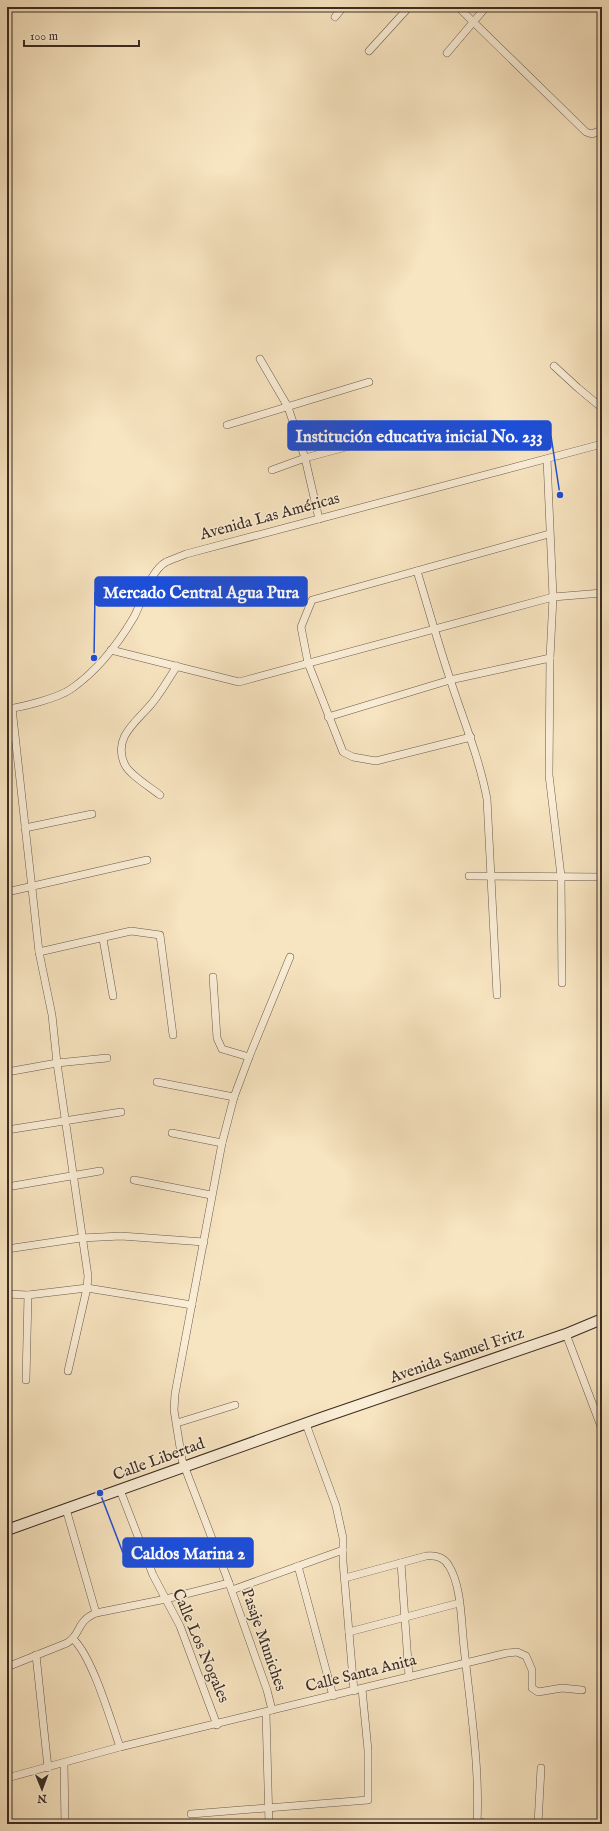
<svg xmlns="http://www.w3.org/2000/svg" width="609" height="1831" viewBox="0 0 609 1831" font-family="'IM FELL English',serif">
<style>
.lines{fill:none;stroke-linecap:round;stroke-linejoin:round}
.street-casing{stroke:#6a5a4a;stroke-width:8}
.secondary-casing{stroke:#3b2c23;stroke-width:12}
.street{stroke:#faedd6;stroke-width:7}
.secondary{stroke:#faedd6;stroke-width:10}
.labels{text-anchor:middle;dominant-baseline:central;stroke-width:3;stroke-linejoin:round;paint-order:stroke}
.street-label{font-size:16px;fill:#3b2c23;stroke:#faedd6}
.leader{fill:none;stroke:#1d4ed8;stroke-width:1.5}
.callout-dot{fill:#1d4ed8;stroke:#faedd6;stroke-width:1.5}
.callout{fill:#1d4ed8;stroke:#1d4ed8;stroke-width:1.5}
.callout-label{font-size:17px;text-anchor:middle;font-weight:bold;fill:#fff}
</style>
<rect width="100%" height="100%" fill="#f7e4c0"/>
<filter id="stains"><feTurbulence type="fractalNoise" baseFrequency=".005" numOctaves="4"/><feColorMatrix values="0 0 0 0 .2 0 0 0 0 .09 0 0 0 0 .02 0 0 0 .5 -.17"/></filter>
<radialGradient id="worn" r=".72"><stop offset=".6" stop-color="#630" stop-opacity="0"/><stop offset="1" stop-color="#630" stop-opacity=".3"/></radialGradient>
<g class="lines">
<g class="street-casing">
<g id="street">
<polyline points="458,7 586,132 592,134 599,131 602,128"/>
<polyline points="335,17 343,7"/>
<polyline points="369,51 409,7"/>
<polyline points="447,53 486,7"/>
<polyline points="260,359 288,407 305,458 319,519"/>
<polyline points="554,366 578,388 602,408"/>
<polyline points="227,425 369,382"/>
<polyline points="547,459 553,597 550,658 549,775 561,876 562,983"/>
<polyline points="272,470 305,458 394,434"/>
<path d="M417,571C428,607 438,643 450,679C463,719 479,757 487,799L497,995"/>
<polyline points="111,650 239,682 553,597 602,593"/>
<polyline points="12,708 39,952 52,1015 57,1063 88,1276 87,1288 68,1371"/>
<path d="M7,709C23,707 58,698 71,689C97,671 118,644 134,617C142,602 150,571 166,562C172,559 179,557 186,554L602,444"/>
<polyline points="328,717 450,680 550,658"/>
<polyline points="471,737 376,761 353,757 343,752 308,663 301,627 312,600 549,534"/>
<path d="M160,795C150,787 130,775 125,765C111,737 139,720 153,702C162,691 169,678 177,666"/>
<polyline points="25,828 92,814"/>
<polyline points="469,876 602,877"/>
<polyline points="7,892 147,860"/>
<polyline points="103,939 113,996"/>
<polyline points="39,952 131,931 160,935 173,1035"/>
<polyline points="213,977 217,1038 222,1049 249,1057"/>
<polyline points="7,1072 57,1063 107,1058"/>
<polyline points="157,1082 234,1097"/>
<polyline points="7,1130 121,1112"/>
<polyline points="172,1133 222,1143"/>
<polyline points="134,1180 211,1195"/>
<polyline points="7,1187 100,1171"/>
<polyline points="7,1249 81,1238 121,1236 204,1242"/>
<polyline points="7,1294 28,1295 87,1288 192,1305"/>
<polyline points="566,1334 602,1429"/>
<polyline points="26,1380 28,1295"/>
<polyline points="177,1423 235,1405"/>
<polyline points="306,1424 336,1506 343,1538 343,1562 354,1691"/>
<polyline points="120,1490 153,1575 180,1626 217,1725"/>
<polyline points="66,1509 96,1613"/>
<polyline points="401,1563 409,1677"/>
<polyline points="298,1566 333,1696"/>
<path d="M345,1578L426,1556C436,1555 444,1557 449,1566C462,1587 461,1623 464,1647C470,1706 480,1765 477,1824"/>
<polyline points="232,1590 343,1550"/>
<polyline points="349,1632 459,1603"/>
<path d="M73,1639C92,1656 111,1721 120,1747"/>
<polyline points="36,1655 48,1768"/>
<path d="M7,1667L67,1643C82,1634 75,1622 96,1613L166,1599L229,1583"/>
<polyline points="272,1710 267,1690 229,1583 182,1460 174,1410 175,1394 222,1143 234,1097 249,1057 290,957"/>
<polyline points="266,1712 269,1824"/>
<polyline points="64,1763 65,1824"/>
<polyline points="7,1778 120,1747 507,1653 517,1652 526,1656 532,1670 532,1688 538,1692 562,1688 582,1690"/>
<polyline points="191,1814 368,1800 368,1750 362,1689"/>
<polyline points="477,1822 493,1824"/>
<polyline points="538,1824 541,1768"/>
</g>
</g>
<g class="secondary-casing">
<polyline id="secondary" points="7,1530 321,1418 566,1334 602,1319"/>
</g>
<use href="#street" class="street"/>
<use href="#secondary" class="secondary"/>
</g>
<g class="labels">
<g class="street-label">
<text transform="translate(270 517) rotate(-15)">Avenida Las Américas</text>
<text transform="translate(457 1356) rotate(-19)">Avenida Samuel Fritz</text>
<text transform="translate(159 1460) rotate(-20)">Calle Libertad</text>
<text transform="translate(263 1640) rotate(71)">Pasaje Muniches</text>
<text transform="translate(200 1646) rotate(67)">Calle Los Nogales</text>
<text transform="translate(361 1674) rotate(-14)">Calle Santa Anita</text>
</g>
</g>
<path class="leader" d="M560 495L551 436M94 658L95 592M100 1493L123 1553"/>
<g class="callout-dot">
<circle cx="560" cy="495" r="4"/>
<circle cx="94" cy="658" r="4"/>
<circle cx="100" cy="1493" r="4"/>
</g>
<g class="callout">
<rect x="288" y="421" width="263" height="29" rx="4"/>
<rect x="95" y="577" width="212" height="29" rx="4"/>
<rect x="123" y="1538" width="130" height="29" rx="4"/>
</g>
<g class="callout-label">
<text x="419" y="442">Institución educativa inicial No. 233</text>
<text x="201" y="598">Mercado Central Agua Pura</text>
<text x="188" y="1559">Caldos Marina 2</text>
</g>
<rect width="609" height="1831" fill="none" stroke="#f7e4c0" stroke-width="24"/>
<rect x="8" y="8" width="593" height="1815" fill="none" stroke="#3b2c23" stroke-width="2"/>
<rect x="12" y="12" width="585" height="1807" fill="none" stroke="#3b2c23"/>
<g transform="translate(42 1789) rotate(179)" stroke="#faedd6" stroke-width="3" paint-order="stroke">
<path d="M0-3L7 15L0 10L-7 15Z" fill="#3b2c23"/>
<text y="-6" font-size="11" font-weight="bold" text-anchor="middle" fill="#3b2c23">N</text>
</g>
<path d="M24 40v6h115v-6" fill="none" stroke="#3b2c23" stroke-width="2"/>
<text x="30" y="40" font-size="12" fill="#3b2c23" stroke="#faedd6" stroke-width="3" paint-order="stroke">100 m</text>
<rect width="100%" height="100%" filter="url(#stains)"/>
<rect width="100%" height="100%" fill="url(#worn)"/>
</svg>
